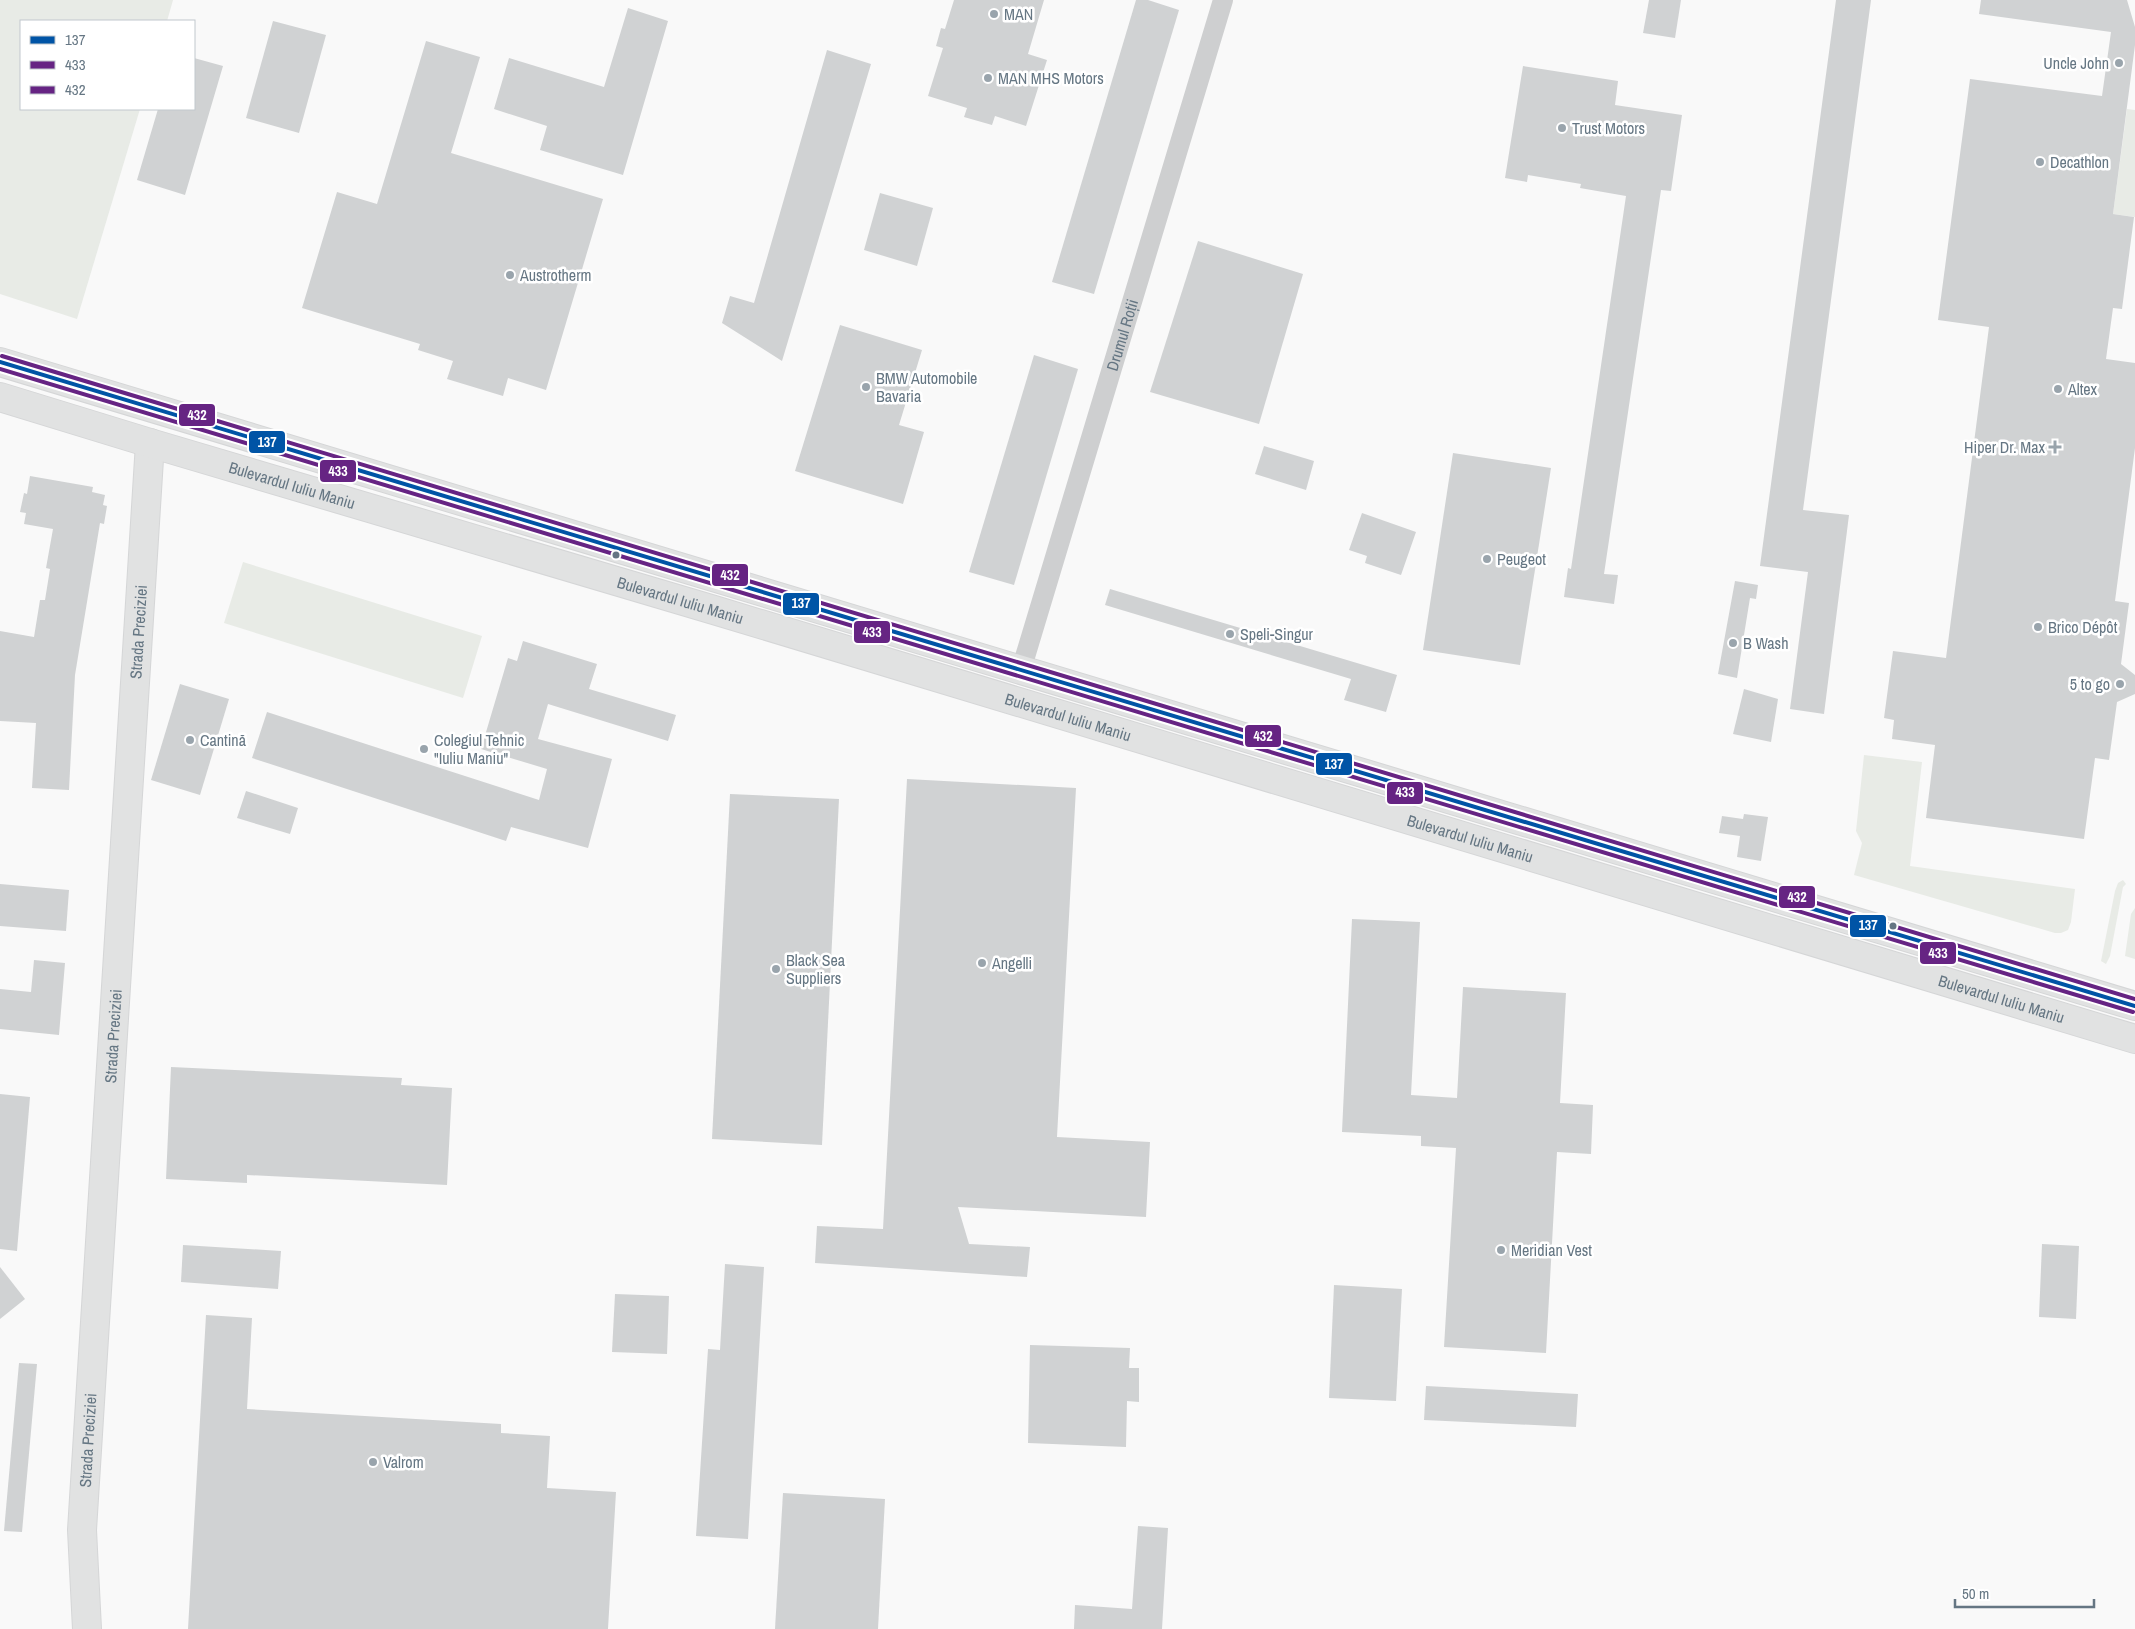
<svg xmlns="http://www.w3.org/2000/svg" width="2135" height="1629" viewBox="0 0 2135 1629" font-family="'Archivo Narrow',sans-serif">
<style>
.green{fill:#e8ebe6}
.building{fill:#d0d2d3}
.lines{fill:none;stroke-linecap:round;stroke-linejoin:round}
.secondary-casing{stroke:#d5d6d7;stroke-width:30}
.primary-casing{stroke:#d5d6d7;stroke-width:30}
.street{stroke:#cecfd0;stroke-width:20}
.secondary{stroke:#e1e2e2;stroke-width:28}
.primary{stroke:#e1e2e2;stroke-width:28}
.bus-1-casing{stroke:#fff;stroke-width:8}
.bus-2-casing{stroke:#fff;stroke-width:8}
.bus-3-casing{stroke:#fff;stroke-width:8}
.bus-1{stroke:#0054a6;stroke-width:4}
.bus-2{stroke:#662483;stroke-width:4}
.bus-3{stroke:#662483;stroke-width:4}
.poi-dot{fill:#99a4ac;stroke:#fff;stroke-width:2}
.bus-dot{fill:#657683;stroke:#fff;stroke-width:2}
.labels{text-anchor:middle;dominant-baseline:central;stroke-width:5;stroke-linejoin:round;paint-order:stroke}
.poi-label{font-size:16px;fill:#657683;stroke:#fff;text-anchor:start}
.street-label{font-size:16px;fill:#657683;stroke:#fff}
.line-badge{stroke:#fff;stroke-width:2}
.badge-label{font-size:14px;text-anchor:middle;font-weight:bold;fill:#fff}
</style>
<rect width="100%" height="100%" fill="#f9f9f9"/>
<g class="green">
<polygon points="0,0 173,0 167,21 21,21 21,109 140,109 77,319 0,294"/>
<polygon points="2127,109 2135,110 2135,217 2113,214"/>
<polygon points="243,562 482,636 463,698 224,623"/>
<polygon points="1864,755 1922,762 1910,866 2075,889 2071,922 2068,930 2061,933 2055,933 1854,875 1862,843 1856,831"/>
<polygon points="2123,880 2126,884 2123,887 2110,956 2106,964 2101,961 2115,891 2118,883"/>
<polygon points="2135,908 2135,959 2125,956 2131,914"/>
</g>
<g class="building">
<polygon points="954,0 1044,0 1028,54 1047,60 1026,126 995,116 992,125 964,117 967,108 928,96 943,48 936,46 941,28 945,29"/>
<polygon points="1136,0 1148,0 1179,10 1094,294 1052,282"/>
<polygon points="1649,0 1681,0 1675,38 1643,33"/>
<polygon points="1836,0 1871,0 1803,510 1849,515 1824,714 1790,709 1808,572 1760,566"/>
<polygon points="1981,0 2127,0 2135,27 2135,45 2113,214 2134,217 2122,309 2113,308 2106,359 2135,363 2135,448 2115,601 2129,603 2121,664 2135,675 2135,694 2117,702 2109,760 2095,758 2084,839 1926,818 1935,745 1892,739 1894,720 1884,718 1893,651 1946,658 1989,327 1938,320 1970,79 2102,96 2111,32 1979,14"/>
<polygon points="628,8 668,21 623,175 540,150 547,126 494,109 509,58 604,87"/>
<polygon points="273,21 326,35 299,133 246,118"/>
<polygon points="426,41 480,57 451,153 603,199 546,390 508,378 503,396 447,379 453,361 418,350 420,344 302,308 337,192 377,204"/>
<polygon points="827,50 871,64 782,361 722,323 730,296 754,303"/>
<polygon points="194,58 223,66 185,195 137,180 158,109 194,109"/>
<polygon points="1523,66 1618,81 1615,105 1682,115 1671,191 1661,190 1604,574 1618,575 1614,604 1564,597 1568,568 1571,569 1626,196 1580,188 1581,184 1528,175 1527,182 1505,178"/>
<polygon points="880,193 933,208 917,266 864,250"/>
<polygon points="1198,241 1303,274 1259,424 1150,392"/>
<polygon points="840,325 922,350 899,425 924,432 903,504 795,471"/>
<polygon points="1034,355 1078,369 1014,585 969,572"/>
<polygon points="1264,446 1314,461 1306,490 1255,474"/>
<polygon points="1453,453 1551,468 1520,665 1423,650"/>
<polygon points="30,476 93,487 92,492 105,495 103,505 107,506 104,524 100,523 75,675 69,790 32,788 36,723 0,721 0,631 34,637 40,600 45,600 50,569 46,568 53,529 24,524 26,513 20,512 24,493 27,494"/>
<polygon points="1362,513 1416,532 1401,575 1365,563 1367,556 1349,550"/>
<polygon points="1735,581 1758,585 1756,599 1750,598 1737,678 1718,674"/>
<polygon points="1110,589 1397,675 1386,712 1344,700 1351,679 1105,605"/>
<polygon points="523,641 597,664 589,689 676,715 668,741 548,704 538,739 612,759 588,848 511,827 506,841 252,758 267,712 539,800 547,769 481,749 508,658 517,661"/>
<polygon points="180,684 229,699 200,795 151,780"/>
<polygon points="1744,689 1778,699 1771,742 1733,734"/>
<polygon points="907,779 1076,788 1057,1137 1150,1142 1146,1217 958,1207 969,1244 1030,1247 1027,1277 815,1263 817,1226 883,1229"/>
<polygon points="246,791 298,808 290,834 237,818"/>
<polygon points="730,794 839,799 822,1145 712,1139"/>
<polygon points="1744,814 1768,817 1761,861 1737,857 1740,836 1719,833 1722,816 1743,819"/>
<polygon points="0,884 69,890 66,931 0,926"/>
<polygon points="1352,919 1420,922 1411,1095 1457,1098 1463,987 1566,993 1560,1103 1593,1105 1591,1154 1557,1152 1546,1353 1444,1347 1456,1148 1421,1146 1421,1136 1342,1132"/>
<polygon points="34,960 65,963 59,1035 0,1029 0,989 31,992"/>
<polygon points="171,1067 402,1078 401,1085 452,1088 447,1185 247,1175 247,1183 166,1179"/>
<polygon points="0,1094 30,1097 17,1251 0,1249"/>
<polygon points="2042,1244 2079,1246 2076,1319 2039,1317"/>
<polygon points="183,1245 281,1251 278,1289 181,1282"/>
<polygon points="725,1264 764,1267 748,1539 696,1536 708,1349 720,1350"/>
<polygon points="0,1267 25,1299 0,1319"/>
<polygon points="1334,1285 1402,1289 1396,1401 1329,1398"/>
<polygon points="615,1294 669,1296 667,1354 612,1352"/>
<polygon points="206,1315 252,1318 247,1409 501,1424 501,1433 550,1436 547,1488 616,1492 608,1629 188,1629"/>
<polygon points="1030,1345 1130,1348 1129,1368 1139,1368 1139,1402 1127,1401 1126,1447 1028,1443"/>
<polygon points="19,1363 37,1364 22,1532 4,1531"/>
<polygon points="1426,1386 1578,1394 1576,1427 1424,1420"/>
<polygon points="783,1493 885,1499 878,1629 775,1629"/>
<polygon points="1138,1526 1168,1528 1162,1629 1074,1629 1075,1605 1132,1609"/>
</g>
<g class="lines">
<g class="secondary-casing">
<g id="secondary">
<path id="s2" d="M87,1629L82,1530L150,443"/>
</g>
</g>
<g class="primary-casing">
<g id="primary">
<polyline points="0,362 2135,1006"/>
<path id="s3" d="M0,397L150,443L714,610L2135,1039"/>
</g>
</g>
<path class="street" id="s1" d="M1021,670L1223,0"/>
<use href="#secondary" class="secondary"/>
<use href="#primary" class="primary"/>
<g class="bus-1-casing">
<polyline id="bus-1" points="0,362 2135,1006"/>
</g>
<g class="bus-2-casing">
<polyline id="bus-2" points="0,369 2133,1012"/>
</g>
<g class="bus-3-casing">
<polyline id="bus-3" points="2,356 2135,999"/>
</g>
<use href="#bus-1" class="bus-1"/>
<use href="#bus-2" class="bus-2"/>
<use href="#bus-3" class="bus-3"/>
</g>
<g class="poi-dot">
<circle cx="994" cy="14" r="5"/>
<circle cx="2119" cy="63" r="5"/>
<circle cx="988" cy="78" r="5"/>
<circle cx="1562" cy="128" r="5"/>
<circle cx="2040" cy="162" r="5"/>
<circle cx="510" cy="275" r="5"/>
<circle cx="866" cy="387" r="5"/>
<circle cx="2058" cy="389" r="5"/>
<path d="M2052.5 439.5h5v5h5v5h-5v5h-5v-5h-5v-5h5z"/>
<circle cx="1487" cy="559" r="5"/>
<circle cx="2038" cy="627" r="5"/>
<circle cx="1230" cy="634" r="5"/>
<circle cx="1733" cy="643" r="5"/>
<circle cx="2120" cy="684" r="5"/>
<circle cx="190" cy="740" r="5"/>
<circle cx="424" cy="749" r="5"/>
<circle cx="982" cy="963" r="5"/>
<circle cx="776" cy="969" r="5"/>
<circle cx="1501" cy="1250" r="5"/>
<circle cx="373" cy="1462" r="5"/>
</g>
<g class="bus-dot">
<circle cx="616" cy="555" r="4.5"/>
<circle cx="1893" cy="926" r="4.5"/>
</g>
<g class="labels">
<g class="poi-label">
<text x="1004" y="14">MAN</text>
<text x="2109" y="63" text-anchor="end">Uncle John</text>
<text x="998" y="78">MAN MHS Motors</text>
<text x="1572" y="128">Trust Motors</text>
<text x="2050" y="162">Decathlon</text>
<text x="520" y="275">Austrotherm</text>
<text x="876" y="378">BMW Automobile<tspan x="876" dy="18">Bavaria</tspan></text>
<text x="2068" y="389">Altex</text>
<text x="2045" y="447" text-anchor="end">Hiper Dr. Max</text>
<text x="1497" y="559">Peugeot</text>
<text x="2048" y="627">Brico Dépôt</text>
<text x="1240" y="634">Speli-Singur</text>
<text x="1743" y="643">B Wash</text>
<text x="2110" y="684" text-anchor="end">5 to go</text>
<text x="200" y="740">Cantină</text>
<text x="434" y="740">Colegiul Tehnic<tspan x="434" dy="18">"Iuliu Maniu"</tspan></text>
<text x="786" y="960">Black Sea<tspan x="786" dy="18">Suppliers</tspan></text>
<text x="992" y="963">Angelli</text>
<text x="1511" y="1250">Meridian Vest</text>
<text x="383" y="1462">Valrom</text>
</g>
<g class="street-label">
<text stroke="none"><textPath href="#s1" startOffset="350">Drumul Roții</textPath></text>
<text stroke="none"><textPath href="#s3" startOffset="305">Bulevardul Iuliu Maniu</textPath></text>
<text stroke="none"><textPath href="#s3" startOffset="710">Bulevardul Iuliu Maniu</textPath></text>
<text stroke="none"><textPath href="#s2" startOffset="999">Strada Preciziei</textPath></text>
<text stroke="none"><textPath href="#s3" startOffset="1115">Bulevardul Iuliu Maniu</textPath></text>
<text stroke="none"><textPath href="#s3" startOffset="1535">Bulevardul Iuliu Maniu</textPath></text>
<text stroke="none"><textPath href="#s3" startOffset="2090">Bulevardul Iuliu Maniu</textPath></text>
<text stroke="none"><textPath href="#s2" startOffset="594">Strada Preciziei</textPath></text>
<text stroke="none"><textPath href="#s2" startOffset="189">Strada Preciziei</textPath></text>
</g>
</g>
<g class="line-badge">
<rect x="178" y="403" width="38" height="24" rx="5" fill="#662483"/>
<rect x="248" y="430" width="38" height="24" rx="5" fill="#0054a6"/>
<rect x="319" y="459" width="38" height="24" rx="5" fill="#662483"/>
<rect x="711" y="563" width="38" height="24" rx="5" fill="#662483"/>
<rect x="782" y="592" width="38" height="24" rx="5" fill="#0054a6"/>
<rect x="853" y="620" width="38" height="24" rx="5" fill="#662483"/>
<rect x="1244" y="724" width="38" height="24" rx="5" fill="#662483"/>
<rect x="1315" y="752" width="38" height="24" rx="5" fill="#0054a6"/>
<rect x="1386" y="781" width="38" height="24" rx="5" fill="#662483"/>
<rect x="1778" y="885" width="38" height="24" rx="5" fill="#662483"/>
<rect x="1849" y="914" width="38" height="24" rx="5" fill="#0054a6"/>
<rect x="1919" y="941" width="38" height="24" rx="5" fill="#662483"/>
</g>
<g class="badge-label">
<text x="197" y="420">432</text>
<text x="267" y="447">137</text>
<text x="338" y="476">433</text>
<text x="730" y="580">432</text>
<text x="801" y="608">137</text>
<text x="872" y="637">433</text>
<text x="1263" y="741">432</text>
<text x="1334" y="769">137</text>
<text x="1405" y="797">433</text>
<text x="1797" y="902">432</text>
<text x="1868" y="930">137</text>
<text x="1938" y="958">433</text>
</g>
<rect x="20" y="20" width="175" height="90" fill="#ffffff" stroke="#c1c8cd"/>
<rect x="30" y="36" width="25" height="8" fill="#0054a6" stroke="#c1c8cd"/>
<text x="65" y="45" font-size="15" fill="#657683">137</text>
<rect x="30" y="61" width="25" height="8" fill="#662483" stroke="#c1c8cd"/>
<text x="65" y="70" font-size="15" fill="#657683">433</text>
<rect x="30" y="86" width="25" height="8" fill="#662483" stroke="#c1c8cd"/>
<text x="65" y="95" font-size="15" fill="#657683">432</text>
<path d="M1955 1599v8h139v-8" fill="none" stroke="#657683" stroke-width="2.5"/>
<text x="1962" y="1599" font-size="15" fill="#657683" stroke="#ffffff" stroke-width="4" paint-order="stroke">50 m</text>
</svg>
